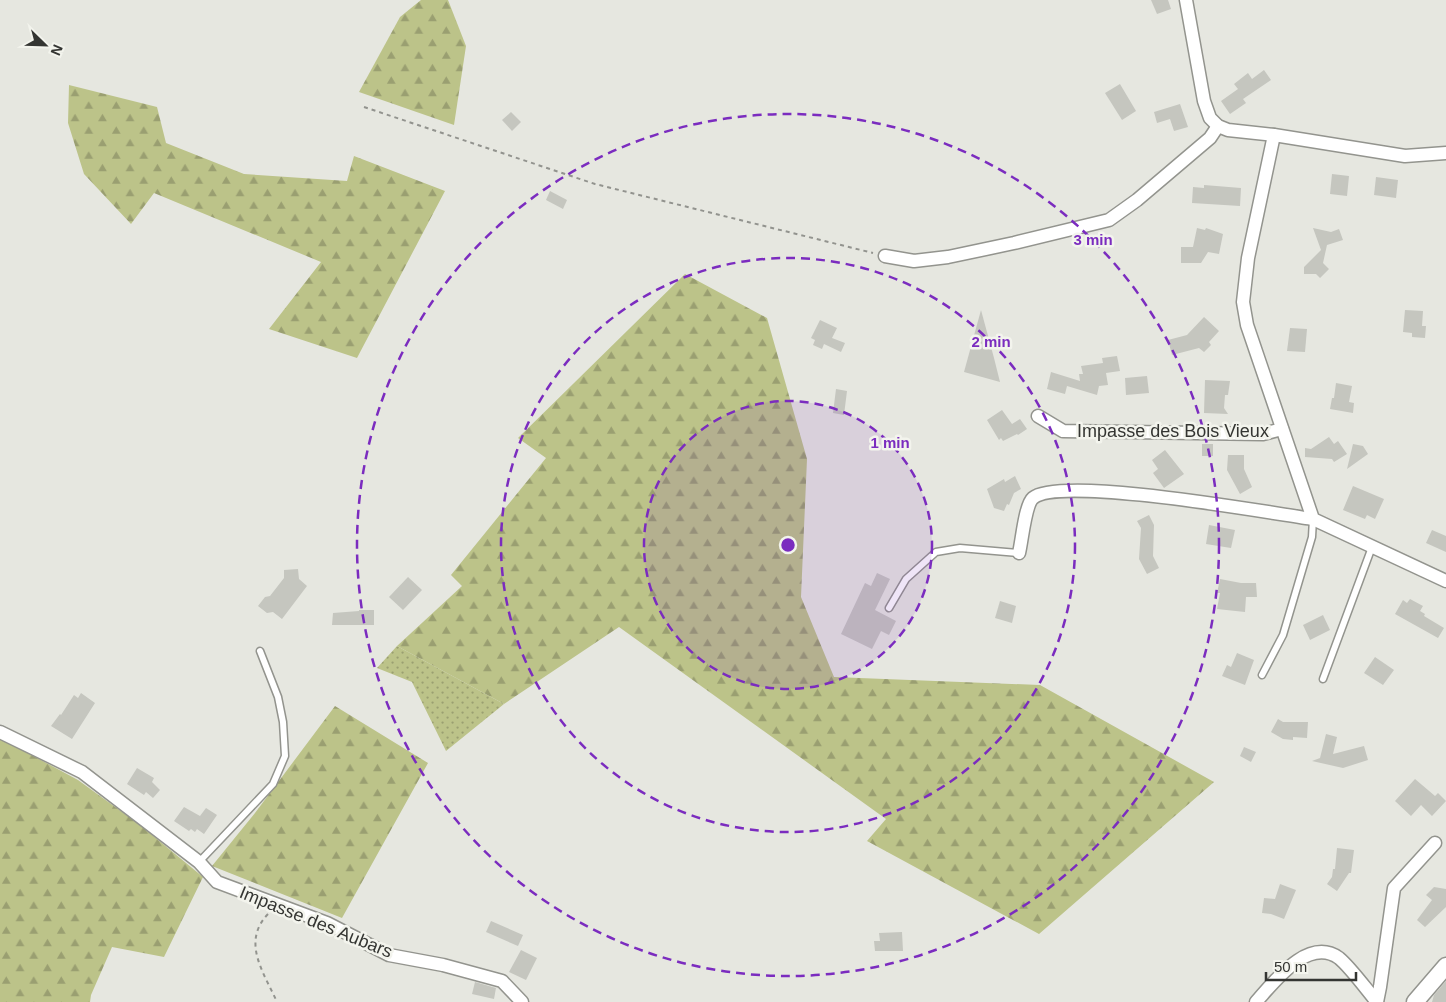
<svg xmlns="http://www.w3.org/2000/svg" width="1446" height="1002" viewBox="0 0 1446 1002" font-family="Arial,sans-serif">
<style>
.grass{fill:url(#grass-dots)}
.forest{fill:url(#forest-firs)}
.building{fill:#c5c6bf}
.lines{fill:none;stroke-linecap:round;stroke-linejoin:round}
.service-casing{stroke:#93948e;stroke-width:9}
.minor-casing{stroke:#93948e;stroke-width:15}
.tertiary-casing{stroke:#93948e;stroke-width:19}
.path{stroke:#92938e;stroke-width:2;stroke-dasharray:4 4;stroke-linecap:butt}
.service{stroke:#fff;stroke-width:6}
.minor{stroke:#fff;stroke-width:12}
.tertiary{stroke:#fff;stroke-width:16}
.ring{fill:none;stroke:#7b2cbf;stroke-width:2.5;stroke-dasharray:9 6}
.labels{text-anchor:middle;dominant-baseline:central;stroke-width:5;stroke-linejoin:round;paint-order:stroke}
.street-label{font-size:18px;fill:#343532;stroke:#f3f4ed}
.centre{fill:#7b2cbf;stroke:#f3f4ed;stroke-width:2.5}
.ring-label{font-size:15px;text-anchor:middle;font-weight:bold;fill:#7b2cbf;stroke:#f3f4ed;stroke-width:5;stroke-linejoin:round;paint-order:stroke}
</style>
<defs>
<pattern id="grass-dots" width="8" height="8" patternUnits="userSpaceOnUse" patternTransform="scale(1.25)"><rect width="8" height="8" fill="#bcc389"/><path d="M2 2h.1M6 6h.1" fill="none" stroke="#9a9f71" stroke-width="1.8" stroke-linecap="round"/></pattern>
<pattern id="forest-firs" width="22" height="20" patternUnits="userSpaceOnUse" patternTransform="scale(1.25)"><rect width="22" height="20" fill="#bcc389"/><path d="M5 1l3.5 6h-7zM16 11l3.5 6h-7z" fill="#9a9f71"/></pattern>
</defs>
<rect width="100%" height="100%" fill="#e6e7e0"/>
<polygon class="grass" points="397,646 504,704 446,751 412,682 377,668"/>
<g class="forest">
<polygon points="421,0 448,0 466,46 454,125 359,92 400,17"/>
<polygon points="69,85 157,107 166,143 244,174 347,181 354,156 445,191 357,358 269,329 321,262 154,193 131,224 84,174 68,123"/>
<polygon points="685,274 767,318 807,459 801,597 834,677 1040,685 1214,782 1039,934 867,841 886,819 619,627 504,704 397,646 462,586 451,575 546,458 518,438"/>
<polygon points="335,706 428,763 342,918 212,866 255,813"/>
<polygon points="0,738 78,780 140,825 203,877 164,957 112,947 91,995 90,1002 0,1002"/>
</g>
<g class="building">
<polygon points="1151,0 1168,0 1171,9 1157,14"/>
<polygon points="1264,70 1271,80 1243,99 1246,103 1230,114 1221,101 1238,89 1234,84 1248,73 1252,79"/>
<polygon points="1120,84 1136,111 1122,120 1105,93"/>
<polygon points="1180,104 1188,127 1174,131 1170,119 1157,123 1154,112"/>
<polygon points="511,112 521,122 512,131 502,120"/>
<polygon points="1332,174 1349,176 1347,196 1330,194"/>
<polygon points="1376,177 1398,180 1396,198 1374,195"/>
<polygon points="1204,185 1241,188 1240,206 1192,203 1193,187 1204,188"/>
<polygon points="550,191 567,200 563,209 546,200"/>
<polygon points="1197,228 1205,230 1206,228 1223,234 1219,254 1208,252 1201,263 1181,263 1181,247 1193,247"/>
<polygon points="1313,228 1331,232 1339,229 1343,240 1327,245 1323,263 1329,269 1320,278 1316,274 1304,274 1304,267 1321,250"/>
<polygon points="981,310 994,358 1000,382 964,372"/>
<polygon points="1405,310 1423,311 1422,326 1426,326 1425,338 1412,337 1412,333 1403,332"/>
<polygon points="1204,317 1219,331 1209,342 1211,345 1204,352 1199,348 1172,355 1168,340 1187,335"/>
<polygon points="820,320 837,328 832,338 845,343 841,352 824,344 822,349 813,345 815,340 811,338"/>
<polygon points="1290,328 1307,329 1305,352 1287,351"/>
<polygon points="1117,356 1120,371 1106,373 1108,385 1099,386 1097,395 1067,386 1065,394 1047,389 1051,372 1080,381 1079,374 1083,374 1081,366 1103,363 1102,358"/>
<polygon points="1147,376 1149,393 1126,395 1125,378"/>
<polygon points="1205,380 1230,381 1228,395 1225,395 1224,408 1228,414 1204,413"/>
<polygon points="1336,383 1352,386 1349,402 1354,403 1353,413 1330,409 1332,398 1334,398"/>
<polygon points="836,389 847,391 844,415 833,413"/>
<polygon points="1002,410 1012,424 1020,419 1027,429 1018,435 1017,434 1003,441 1001,438 999,440 987,420"/>
<polygon points="1329,437 1334,444 1338,441 1347,454 1334,462 1332,459 1305,457 1305,448 1311,449"/>
<rect x="1202" y="444" width="11" height="12"/>
<polygon points="1353,444 1363,446 1368,454 1347,469"/>
<polygon points="1165,450 1184,474 1164,488 1153,473 1158,469 1152,460"/>
<polygon points="1228,455 1244,455 1244,469 1252,487 1240,494 1227,470"/>
<polygon points="1015,476 1021,489 1014,493 1009,505 1007,504 1004,511 994,508 987,489 1004,479 1005,482"/>
<polygon points="1353,486 1384,499 1375,519 1367,515 1365,519 1343,510"/>
<polygon points="1149,515 1154,525 1153,556 1159,568 1147,574 1139,559 1141,528 1137,521"/>
<polygon points="1209,525 1235,530 1231,548 1206,544"/>
<polygon points="1432,530 1446,536 1446,552 1426,543"/>
<polygon points="298,569 299,579 307,586 282,619 273,612 267,613 258,606 265,597 270,596 284,578 284,570"/>
<polygon points="877,573 890,579 875,610 896,621 889,635 881,631 872,649 841,634 865,583 871,586"/>
<polygon points="408,577 422,590 403,610 389,597"/>
<polygon points="1220,579 1241,583 1256,583 1257,597 1246,597 1245,612 1217,609 1220,593 1217,593"/>
<polygon points="1410,599 1423,606 1420,611 1425,614 1424,616 1444,628 1438,638 1395,614 1403,600 1407,603"/>
<polygon points="1000,601 1016,606 1012,623 995,618"/>
<polygon points="359,610 374,610 374,625 332,625 333,613 359,611"/>
<polygon points="1323,615 1330,630 1310,640 1303,625"/>
<polygon points="1237,653 1254,660 1245,685 1222,676 1227,665 1231,667"/>
<polygon points="1375,657 1394,670 1383,685 1364,673"/>
<polygon points="81,693 95,703 72,739 51,726 60,714 61,715 74,695 78,698"/>
<polygon points="1278,719 1283,722 1308,722 1307,738 1293,737 1293,740 1283,739 1271,732"/>
<polygon points="1326,734 1337,737 1333,754 1364,746 1368,760 1343,768 1312,761 1320,758"/>
<polygon points="1244,747 1256,752 1251,762 1240,756"/>
<polygon points="137,768 154,778 152,782 160,790 153,798 146,792 144,795 127,784"/>
<polygon points="1415,779 1435,796 1438,793 1446,801 1432,816 1421,805 1411,816 1395,801"/>
<polygon points="184,807 200,816 206,808 217,815 204,834 197,829 195,832 191,829 189,831 174,821"/>
<polygon points="1337,848 1354,850 1351,873 1349,873 1337,891 1327,884 1332,877 1333,869 1335,869"/>
<polygon points="1280,884 1296,890 1284,919 1271,914 1262,913 1264,898 1275,899"/>
<polygon points="1434,887 1446,889 1446,907 1425,927 1417,920 1432,900 1426,895"/>
<polygon points="491,921 523,935 518,946 486,932"/>
<polygon points="902,932 903,951 875,951 874,941 880,941 879,933"/>
<polygon points="521,950 537,958 526,980 509,972"/>
<polygon points="1446,981 1446,1002 1432,1002 1434,995"/>
<polygon points="475,982 496,988 494,999 472,994"/>
</g>
<g class="lines">
<g class="service-casing">
<g id="service">
<polyline points="889,608 906,579 936,552 960,548 1019,553"/>
<polyline points="1262,675 1283,635 1312,537 1313,519"/>
<polyline points="1323,679 1372,547"/>
<polyline points="199,862 273,784 285,756 283,722 278,697 260,651"/>
</g>
</g>
<g class="minor-casing">
<g id="minor">
<polyline points="1186,0 1204,101 1210,118 1218,126 1228,130 1274,135 1405,156 1446,153"/>
<polyline points="1274,135 1248,258 1243,302 1247,325 1313,519 1446,581"/>
<polyline points="885,256 914,261 948,257 1014,243 1109,220 1137,200 1210,138 1218,126"/>
<polyline points="1038,416 1063,431 1263,434 1282,429"/>
<path d="M1019,553C1022,541 1025,505 1033,498C1060,475 1270,513 1313,519"/>
<polyline points="0,732 82,772 199,862 217,882 327,923 389,955 443,965 502,981 522,1002"/>
<path d="M1256,1002C1274,982 1308,936 1339,958C1351,968 1366,989 1377,1002"/>
<polyline points="1377,1002 1380,987 1394,888 1435,843"/>
</g>
</g>
<g class="tertiary-casing">
<polyline id="tertiary" points="1415,1002 1446,966"/>
</g>
<g class="path">
<polyline points="364,107 595,184 873,253"/>
<path d="M268,914C241,942 264,973 277,1002"/>
</g>
<use href="#service" class="service"/>
<use href="#minor" class="minor"/>
<use href="#tertiary" class="tertiary"/>
</g>
<circle cx="788" cy="545" r="144" fill="#7b2cbf" fill-opacity=".12"/>
<g class="ring">
<circle cx="788" cy="545" r="144"/>
<circle cx="788" cy="545" r="287"/>
<circle cx="788" cy="545" r="431"/>
</g>
<g class="labels">
<g class="street-label">
<text x="1173" y="431">Impasse des Bois Vieux</text>
<text transform="translate(316 922) rotate(22)">Impasse des Aubars</text>
</g>
</g>
<circle cx="788" cy="545" r="8" class="centre"/>
<g class="ring-label">
<text x="1093" y="245">3 min</text>
<text x="991" y="347">2 min</text>
<text x="890" y="448">1 min</text>
</g>
<g transform="translate(45 45) rotate(113)" stroke="#f3f4ed" stroke-width="4" paint-order="stroke">
<path d="M0-4L9 19L0 12L-9 19Z" fill="#343532"/>
<text y="-8" font-size="14" font-weight="bold" text-anchor="middle" fill="#343532">N</text>
</g>
<path d="M1266 972v8h90v-8" fill="none" stroke="#343532" stroke-width="2.5"/>
<text x="1274" y="972" font-size="15" fill="#343532" stroke="#f3f4ed" stroke-width="4" paint-order="stroke">50 m</text>
</svg>
